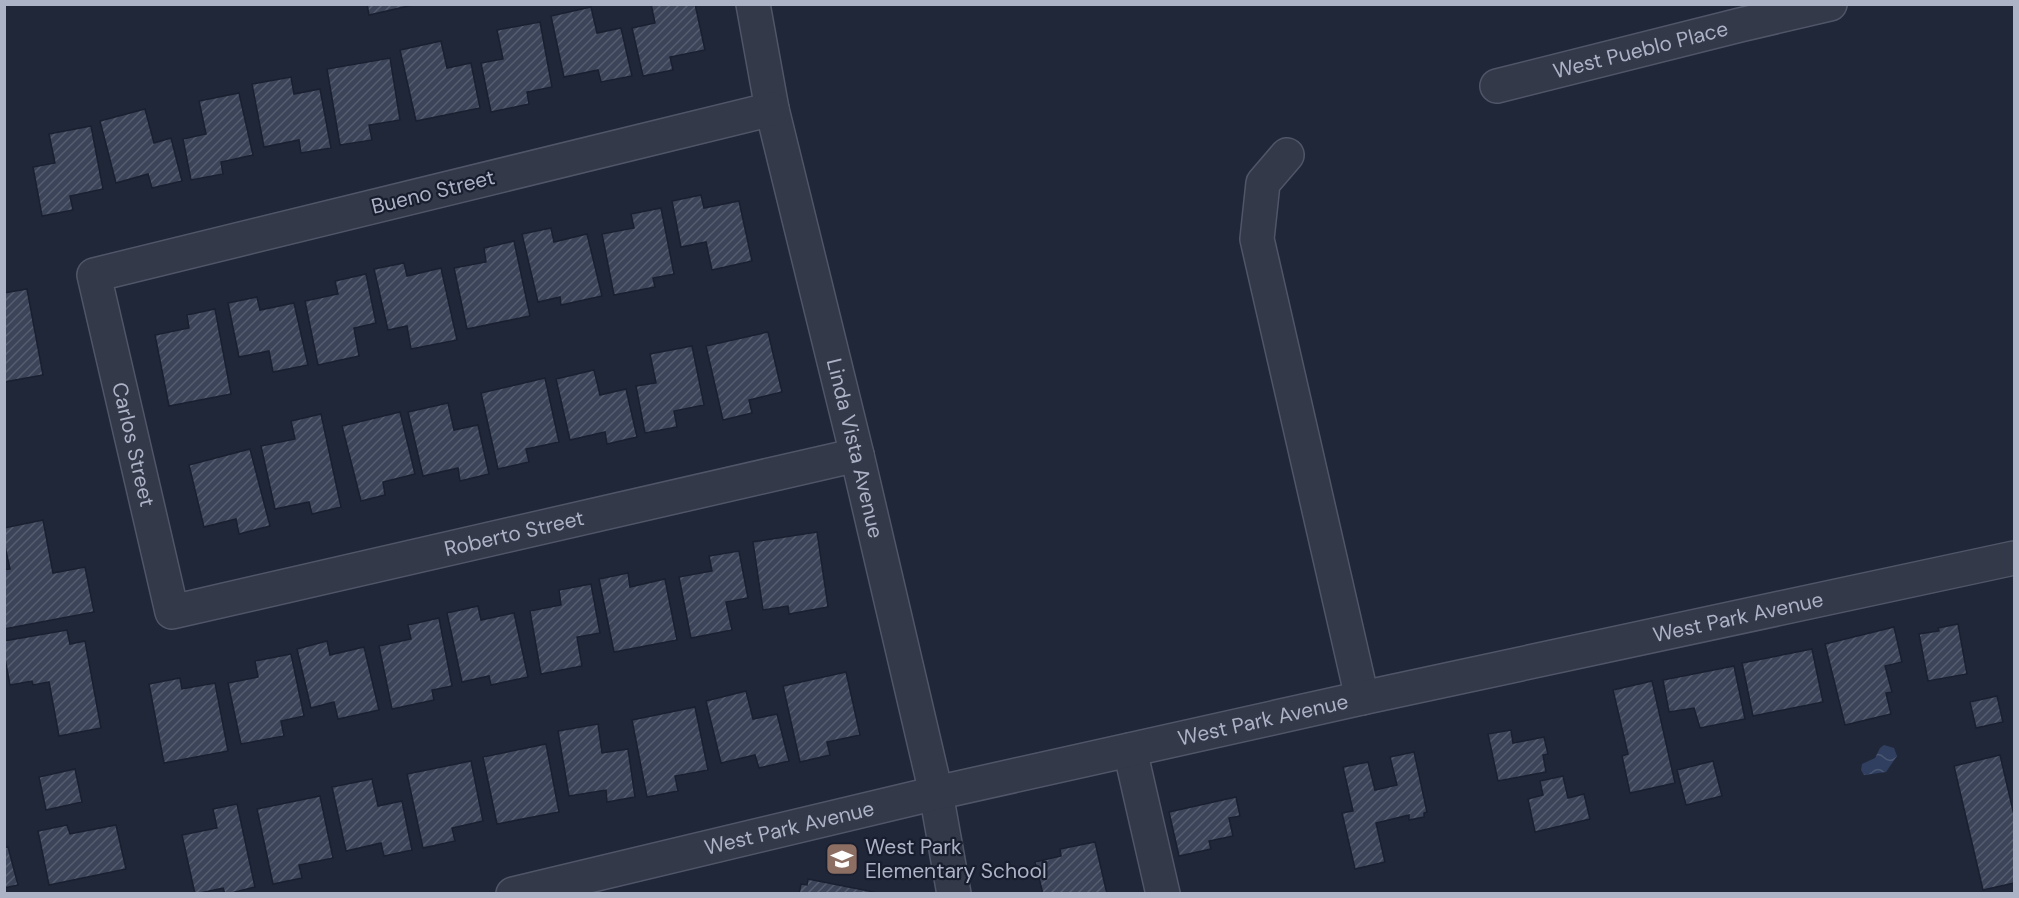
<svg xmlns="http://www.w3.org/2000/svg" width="2019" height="898" viewBox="0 0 2019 898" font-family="'DM Sans',sans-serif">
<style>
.water{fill:url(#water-waves)}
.building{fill:url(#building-hatch);stroke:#1a2030;stroke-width:1.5}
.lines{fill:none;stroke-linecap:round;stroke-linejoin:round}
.minor-casing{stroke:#505667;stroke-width:36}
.minor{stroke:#333949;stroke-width:33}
.labels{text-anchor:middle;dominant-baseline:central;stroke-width:4.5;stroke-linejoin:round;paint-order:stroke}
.street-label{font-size:21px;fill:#adb3c6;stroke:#191e2e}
.poi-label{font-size:21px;fill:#adb3c6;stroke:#191e2e;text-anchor:start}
</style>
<defs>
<pattern id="water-waves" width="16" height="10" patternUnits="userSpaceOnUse" patternTransform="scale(1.5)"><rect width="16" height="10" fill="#303e5f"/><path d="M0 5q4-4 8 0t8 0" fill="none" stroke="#4b5874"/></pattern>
<pattern id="building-hatch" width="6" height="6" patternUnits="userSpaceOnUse" patternTransform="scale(1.5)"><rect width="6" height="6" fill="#3b4459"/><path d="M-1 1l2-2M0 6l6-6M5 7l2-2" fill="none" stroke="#555d6f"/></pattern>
</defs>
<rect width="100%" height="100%" fill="#1f2739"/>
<polygon class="water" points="1884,745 1894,748 1897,756 1886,772 1864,775 1861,770 1862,764 1875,758 1880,748"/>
<g class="building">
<polygon points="367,4 417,4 369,15"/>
<polygon points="651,4 695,4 705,50 670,57 673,70 643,76 632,28 655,23"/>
<polygon points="591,7 597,33 621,28 632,76 601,82 598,70 564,77 551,16"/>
<polygon points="540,22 552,87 527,92 529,104 491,112 481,63 503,59 497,30"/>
<polygon points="441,41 447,68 471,63 480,108 416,121 400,50"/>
<polygon points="390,58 400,120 369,125 372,140 340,145 327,69"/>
<polygon points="291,77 294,94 320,89 331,148 301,153 299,140 264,147 252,84"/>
<polygon points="239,93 253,155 221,162 223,174 191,180 183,139 206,134 199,101"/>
<polygon points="145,109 154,143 171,138 182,181 152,188 148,174 116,183 100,121"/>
<polygon points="91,126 103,189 70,196 73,210 42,216 33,167 55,163 49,134"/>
<polygon points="701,195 704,208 739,201 752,261 712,270 706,242 681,247 672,201"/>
<polygon points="661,208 674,274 653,278 655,287 614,295 602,234 634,228 631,214"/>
<polygon points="551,228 554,242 587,234 602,296 561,305 560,297 538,302 522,234"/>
<polygon points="514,241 530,316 467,329 454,268 486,262 484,248"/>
<polygon points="404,263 407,276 441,268 457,340 411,349 407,326 388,330 374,269"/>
<polygon points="366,274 376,323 354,328 359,356 318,365 305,301 338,294 335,281"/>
<polygon points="27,289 43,375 4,382 4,293"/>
<polygon points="257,297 260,310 294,303 308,365 273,372 269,351 239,357 228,303"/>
<polygon points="215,309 231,394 169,406 155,335 189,328 187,315"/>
<polygon points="768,332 782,392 749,400 752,413 723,420 706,346"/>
<polygon points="692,346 704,405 674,411 677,427 645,433 636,386 656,383 650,354"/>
<polygon points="594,370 600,395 626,389 637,437 607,444 605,432 570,440 556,379"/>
<polygon points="545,378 559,442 526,449 529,462 498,469 481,393"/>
<polygon points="448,403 454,430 478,425 489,474 460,481 458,468 423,476 408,412"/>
<polygon points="400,412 415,474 383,482 385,495 361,501 342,426"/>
<polygon points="321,414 341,507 312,514 309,502 275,509 261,446 295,439 291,421"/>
<polygon points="250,449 270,526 239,534 236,519 204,527 189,465"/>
<polygon points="43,520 53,573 85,567 94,612 4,629 4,570 10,569 4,542 4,528"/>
<polygon points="817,532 828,607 789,614 788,606 763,610 753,542"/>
<polygon points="739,551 748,598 726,602 732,630 691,638 679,577 712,571 709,556"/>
<polygon points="628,573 630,587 665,579 677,640 614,652 599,579"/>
<polygon points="591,584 600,633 577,637 582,666 541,674 530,611 561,605 559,590"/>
<polygon points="478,606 481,620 514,613 528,677 491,685 489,676 462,682 447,613"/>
<polygon points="439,618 452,686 432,690 434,700 392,709 379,646 411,639 408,625"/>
<polygon points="1958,624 1967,674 1928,681 1919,634 1939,631 1938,628"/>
<polygon points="1894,627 1902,662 1885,666 1892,692 1886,693 1891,714 1845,725 1825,644"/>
<polygon points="67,630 70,644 85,641 101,728 59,736 49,682 33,685 32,681 10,685 4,653 4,641"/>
<polygon points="327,641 330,655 364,647 379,710 338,719 334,702 311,708 297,649"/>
<polygon points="1812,649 1823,702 1753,716 1742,663"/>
<polygon points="291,654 304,716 281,721 284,736 241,744 228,683 258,677 255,661"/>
<polygon points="1734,666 1745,719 1700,728 1694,708 1669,712 1663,680"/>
<polygon points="846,672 860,735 827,742 830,755 800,762 783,686"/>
<polygon points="180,678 182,689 215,683 228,751 164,763 149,684"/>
<polygon points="1652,681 1675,783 1630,793 1622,756 1628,754 1613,690"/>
<polygon points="746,691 753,719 777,714 789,761 759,768 755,755 721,763 706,701"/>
<polygon points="1997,696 2003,722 1976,728 1970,702"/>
<polygon points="695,707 708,770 675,776 678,791 647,797 632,720"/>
<polygon points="598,724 602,753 628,749 635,797 607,802 606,790 569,796 558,731"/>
<polygon points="1511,730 1513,743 1544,737 1548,754 1543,755 1546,772 1498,781 1488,734"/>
<polygon points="546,744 559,812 497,824 483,757"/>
<polygon points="1414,752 1427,812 1424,813 1424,817 1409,820 1409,815 1376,823 1385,862 1355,869 1342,813 1353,811 1343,767 1368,762 1375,790 1397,785 1390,757"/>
<polygon points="2000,755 2014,815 2014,883 1983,890 1954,766"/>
<polygon points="471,761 483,821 452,828 455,841 423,848 407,774"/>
<polygon points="1713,761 1722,796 1686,805 1677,770"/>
<polygon points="75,769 82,802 46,810 39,777"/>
<polygon points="1563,776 1568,798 1584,794 1590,819 1535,832 1528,799 1543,795 1540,781"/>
<polygon points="372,779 378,806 402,801 412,850 384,856 381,843 346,851 332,787"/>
<polygon points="320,796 333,858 299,865 302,878 273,884 257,809"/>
<polygon points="1236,797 1240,816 1229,818 1233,836 1209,841 1211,849 1179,856 1169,812"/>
<polygon points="237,804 255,887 227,894 225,894 223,888 195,894 182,835 217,828 213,809"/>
<polygon points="67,825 70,834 116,825 126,869 49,885 38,831"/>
<polygon points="1095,842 1107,894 1043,894 1035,862 1061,856 1060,849"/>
<polygon points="8,847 18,885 4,888 4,848"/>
<polygon points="808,879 874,892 874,894 799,894 801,884 807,885"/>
</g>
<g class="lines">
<g class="minor-casing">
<g id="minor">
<path id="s1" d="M753,4L772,109L857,455L936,793L954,894"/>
<path id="s2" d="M1497,86L1740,25L1830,4"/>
<path id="s3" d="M772,109L94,275L172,612L857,455"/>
<polyline points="1287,155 1263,183 1257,239 1362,698"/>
<polyline points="1130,750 1163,894"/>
<path id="s4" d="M513,894L936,793L1362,698L2014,558"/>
</g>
</g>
<use href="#minor" class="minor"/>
</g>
<defs>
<g id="school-square" transform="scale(1.725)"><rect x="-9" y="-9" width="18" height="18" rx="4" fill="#8d6e63" stroke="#191e2e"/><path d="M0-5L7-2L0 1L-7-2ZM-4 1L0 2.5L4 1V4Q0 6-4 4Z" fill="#fff"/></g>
</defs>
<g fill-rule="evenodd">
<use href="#school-square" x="842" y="859"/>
</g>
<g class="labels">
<g class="street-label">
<text stroke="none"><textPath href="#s2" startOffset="148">West Pueblo Place</textPath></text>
<text transform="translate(433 192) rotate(-14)">Bueno Street</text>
<text stroke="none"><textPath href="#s3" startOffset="872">Carlos Street</textPath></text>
<text stroke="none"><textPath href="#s1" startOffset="456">Linda Vista Avenue</textPath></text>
<text stroke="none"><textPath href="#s3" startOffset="1395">Roberto Street</textPath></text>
<text stroke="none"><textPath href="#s4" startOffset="1256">West Park Avenue</textPath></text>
<text stroke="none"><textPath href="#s4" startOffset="770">West Park Avenue</textPath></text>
<text stroke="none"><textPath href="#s4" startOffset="284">West Park Avenue</textPath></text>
</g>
<g class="poi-label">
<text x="865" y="847">West Park<tspan x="865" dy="24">Elementary School</tspan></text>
</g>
</g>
<rect width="2019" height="898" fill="none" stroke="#adb3c6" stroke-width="12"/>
</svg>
